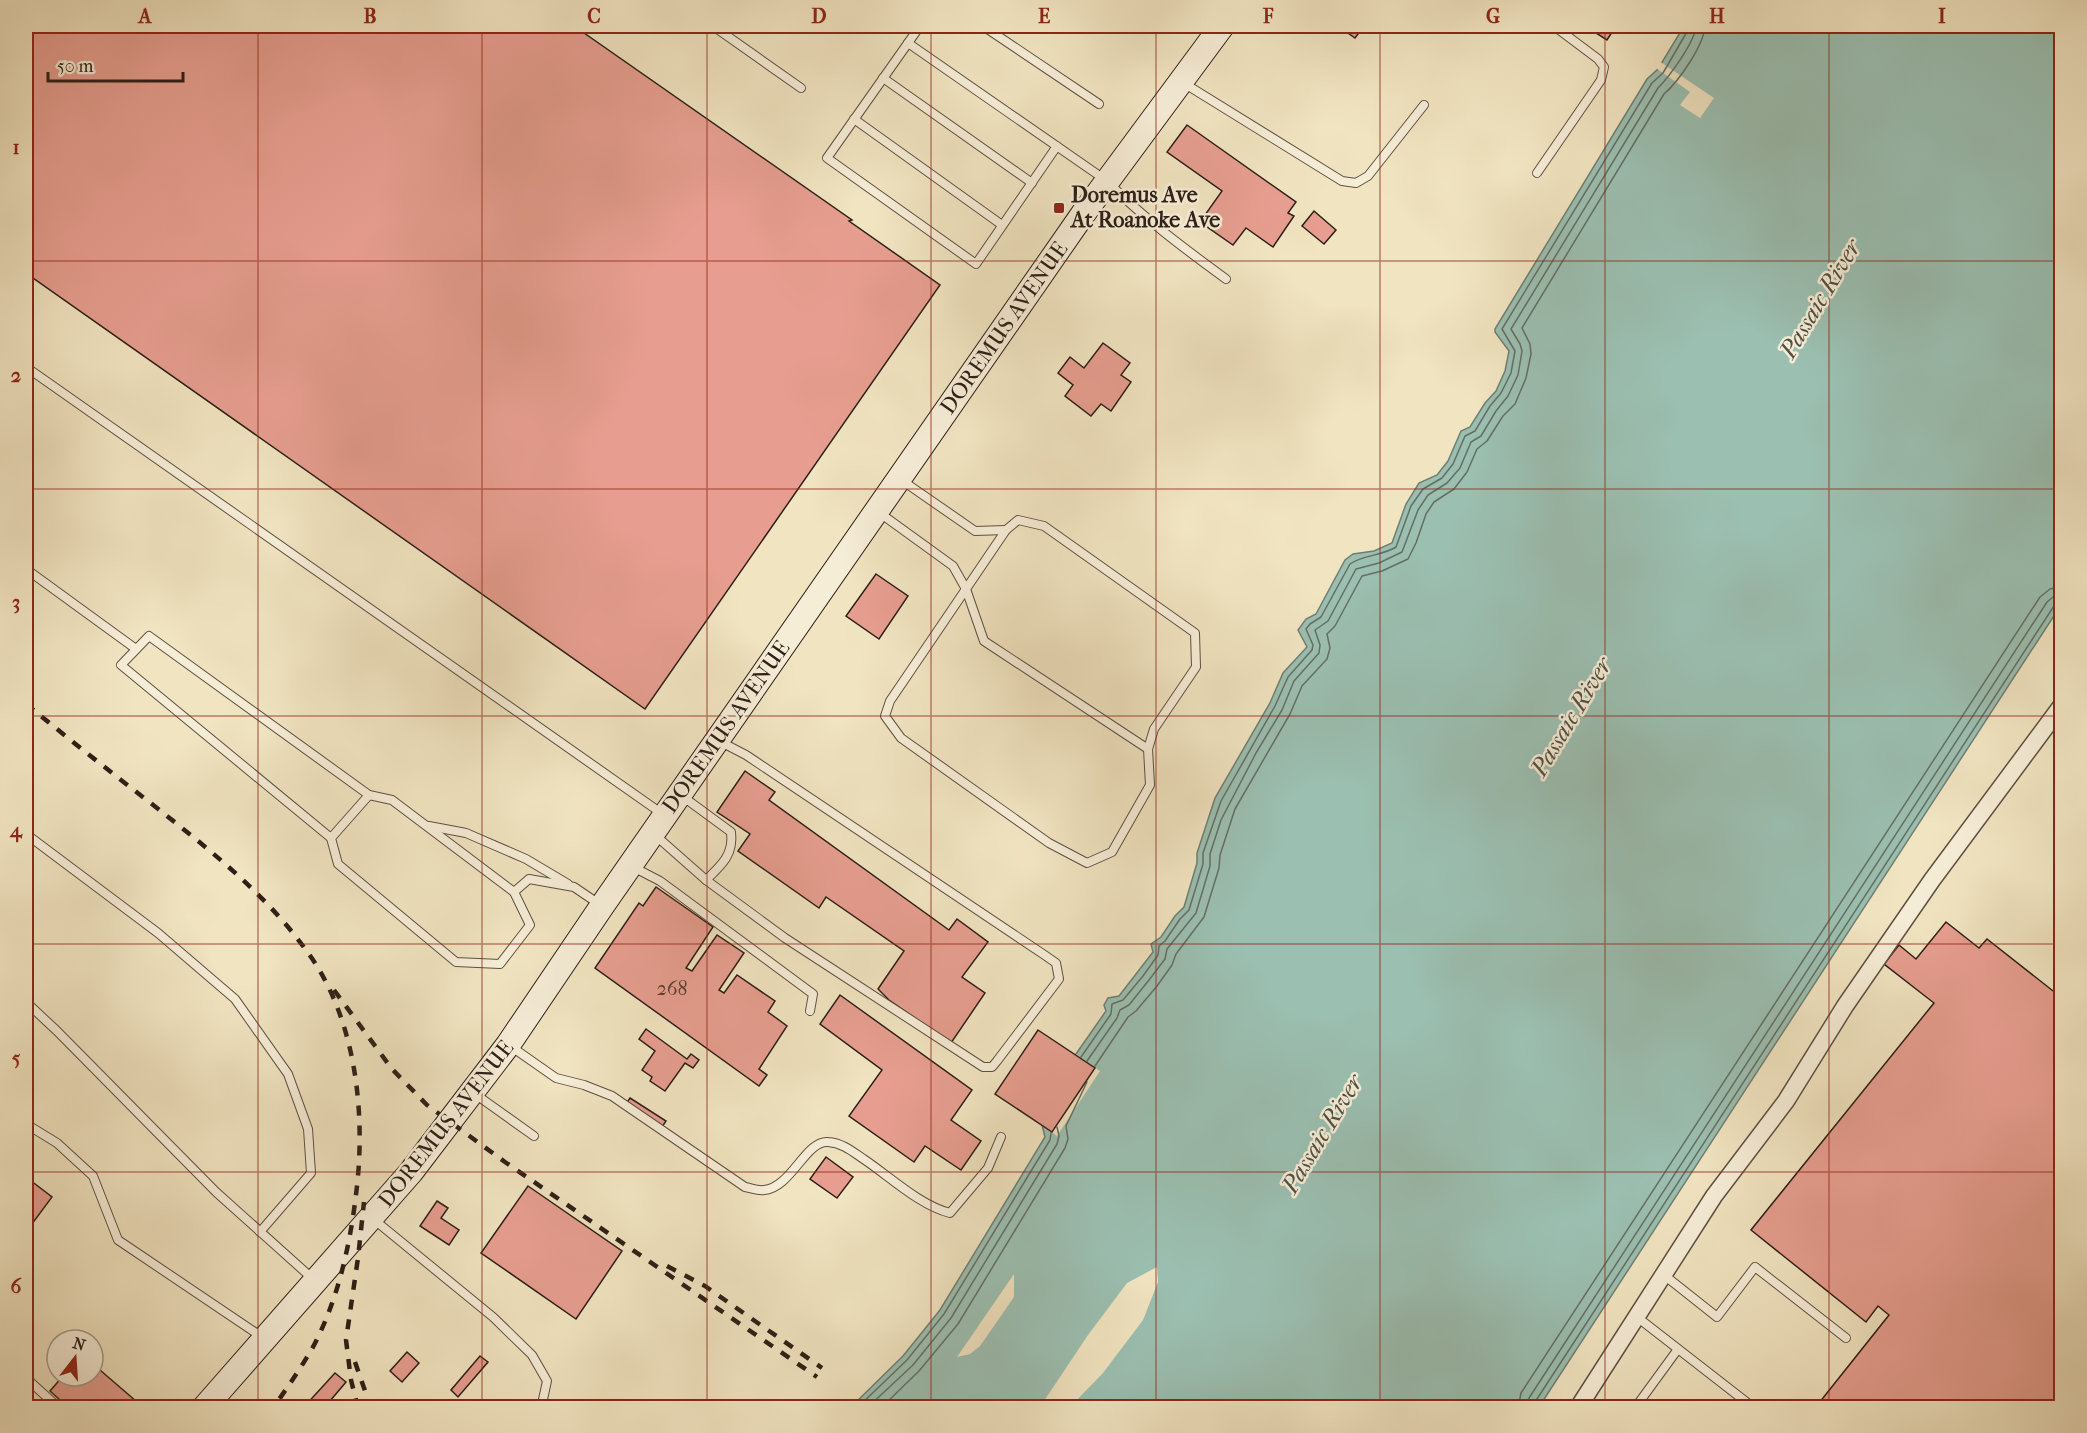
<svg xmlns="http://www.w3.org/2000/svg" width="2087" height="1433" viewBox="0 0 2087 1433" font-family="'IM FELL French Canon',serif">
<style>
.water{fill:#9bbfb1;stroke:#6f7f73;stroke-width:1.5}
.pier{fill:#f1e4c1}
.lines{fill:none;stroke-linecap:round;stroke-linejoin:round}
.shore{stroke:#646f64;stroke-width:1.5}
.building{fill:#e79e90;stroke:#2d1f17;stroke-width:1.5}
.service-casing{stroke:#5e5042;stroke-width:10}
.minor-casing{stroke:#5e5042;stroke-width:19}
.secondary-casing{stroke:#2d1f17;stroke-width:26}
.service{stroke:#f6edd7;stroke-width:8}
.minor{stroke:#f6edd7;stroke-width:16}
.secondary{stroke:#f6edd7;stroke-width:24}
.rail{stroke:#2d1f17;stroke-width:4.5;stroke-dasharray:10 10;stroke-linecap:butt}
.grid{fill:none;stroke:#8f2418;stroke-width:1.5;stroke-opacity:0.55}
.poi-dot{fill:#8f2418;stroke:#f6edd7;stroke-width:2}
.labels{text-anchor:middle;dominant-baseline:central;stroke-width:5;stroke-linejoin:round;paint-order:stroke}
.number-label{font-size:20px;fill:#5c3f35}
.poi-label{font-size:22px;font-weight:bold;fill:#2d1f17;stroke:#f6edd7;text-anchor:start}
.street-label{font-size:22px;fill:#2d1f17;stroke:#f6edd7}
.water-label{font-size:24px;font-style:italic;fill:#4e4f45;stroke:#f6edd7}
.neatline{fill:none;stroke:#8f2418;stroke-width:2}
.grid-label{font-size:20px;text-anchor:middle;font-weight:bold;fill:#8f2418}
</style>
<rect width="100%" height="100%" fill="#f1e4c1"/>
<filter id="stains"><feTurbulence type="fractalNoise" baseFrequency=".00333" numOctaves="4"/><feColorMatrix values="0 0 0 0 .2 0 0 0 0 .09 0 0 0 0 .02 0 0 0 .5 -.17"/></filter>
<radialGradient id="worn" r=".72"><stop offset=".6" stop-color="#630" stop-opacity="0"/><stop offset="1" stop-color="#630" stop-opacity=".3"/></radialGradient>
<polygon class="water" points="1684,26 2061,26 2061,605 1539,1407 850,1408 903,1356 940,1310 1045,1137 1042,1125 1076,1054 1106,1011 1104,1005 1108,998 1119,996 1153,952 1151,944 1161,937 1175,916 1184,907 1197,863 1197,853 1215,798 1270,703 1283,673 1307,647 1298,630 1306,619 1316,614 1345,560 1353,554 1374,551 1392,543 1406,504 1419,483 1437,475 1448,461 1461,431 1470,427 1485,403 1496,391 1505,371 1509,351 1495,332 1495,329 1647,79 1658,69"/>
<g class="pier">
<polygon points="1659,61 1714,98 1700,118 1680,105 1690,92 1656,68"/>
<polygon points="1076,1054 1100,1071 1057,1136 1042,1125"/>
<polygon points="1157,1267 1158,1282 1143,1320 1103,1373 1070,1407 1040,1407 1088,1335 1127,1283"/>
<polygon points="1014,1274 1014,1297 980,1346 970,1354 957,1357"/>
</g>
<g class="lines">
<g class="shore">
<path d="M1081,1057L1111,1014L1112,1004L1123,1000L1143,976L1158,955L1159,946L1165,941L1180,919L1189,910L1203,864V853L1221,801L1275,706L1288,677L1312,650L1313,645L1306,629L1310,624L1321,617L1350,564C1362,555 1382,556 1396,547L1411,506L1423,489L1442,478L1453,464L1465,436L1475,431L1490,406L1501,393L1511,373L1515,351L1502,329L1652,83L1663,73L1688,30V26"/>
<path d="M1087,1061L1117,1018L1120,1010L1129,1005L1149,980L1165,959L1167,949L1196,913L1210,866V854L1221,820L1256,753L1282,710L1294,681L1319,653L1320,645L1315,630L1328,621L1356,569L1379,563L1402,552L1418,510L1428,495L1447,483L1460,468L1471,442L1481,436L1496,411L1508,396L1518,375L1522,351L1520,344L1511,329L1658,88C1669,77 1695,42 1696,26"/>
<path d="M1095,1066L1128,1017L1136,1011L1157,986L1172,965L1176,954L1204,917L1219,868L1220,855L1235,809L1290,714L1302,686L1327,659L1330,648L1327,634L1335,626L1362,576L1382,571L1408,559L1416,543L1426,514L1434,502L1454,489L1467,472L1477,449L1487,441L1503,416L1515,404L1526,378L1531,354L1530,344L1522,328L1664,94C1679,81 1704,45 1705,26"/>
<polyline points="857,1408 907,1360 944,1314 1050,1140 1051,1133"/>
<polyline points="867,1408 913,1365 951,1318 1057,1144 1059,1136 1057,1127"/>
<polyline points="881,1408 919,1371 958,1324 1065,1148 1068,1139 1066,1126 1087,1082"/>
<polyline points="1518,1408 1521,1393 2040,597 2050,589 2062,586"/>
<polyline points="1527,1408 1529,1398 2047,602 2053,597 2062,595"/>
<polyline points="1534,1408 1535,1402 2054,606 2062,603"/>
</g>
</g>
<g class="building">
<polygon points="26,26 574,26 852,220 849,221 940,285 645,709 26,273"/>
<polygon points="1338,26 1364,26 1355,38"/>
<polygon points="1585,26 1616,26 1607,40"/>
<polygon points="1187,125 1296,202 1288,213 1294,216 1273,247 1246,228 1233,245 1200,222 1222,191 1167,152"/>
<polygon points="1314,211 1336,230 1324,244 1302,226"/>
<polygon points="1103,343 1130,363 1121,375 1131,382 1111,411 1101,404 1091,416 1065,396 1073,385 1058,373 1070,357 1084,368"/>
<polygon points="876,574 908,596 879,639 846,616"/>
<polygon points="745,771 775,792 769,800 949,930 957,919 988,942 962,977 985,993 951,1043 889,1000 878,989 904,951 826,897 819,908 738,851 750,834 717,812"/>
<polygon points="656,887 713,927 686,968 692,971 717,935 744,953 719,990 724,993 737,975 775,1001 768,1012 787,1026 759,1069 767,1075 759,1086 595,968 639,903 643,906"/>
<polygon points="1946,922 1979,948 1987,939 2062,998 2062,1408 1815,1408 1889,1315 1878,1306 1866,1322 1751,1230 1934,1003 1884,964 1899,945 1916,959"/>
<polygon points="840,995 972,1090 951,1120 981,1141 961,1170 925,1146 914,1162 849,1116 882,1070 820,1024"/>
<polygon points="646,1029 687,1059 691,1054 699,1060 693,1068 685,1063 665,1091 650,1081 652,1077 642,1070 655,1051 639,1039"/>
<polygon points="1038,1030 1095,1068 1052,1132 995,1094"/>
<polygon points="630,1098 666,1121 662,1127 626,1104"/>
<polygon points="826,1157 853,1177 837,1198 810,1179"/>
<polygon points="26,1177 52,1197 26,1232"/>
<polygon points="528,1186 622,1251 576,1319 481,1253"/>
<polygon points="437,1201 448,1208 441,1218 459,1230 449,1245 420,1226"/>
<polygon points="407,1352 419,1363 402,1382 390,1371"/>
<polygon points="480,1356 488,1362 458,1397 451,1390"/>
<polygon points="93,1364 144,1408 69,1408 50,1391 63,1376 93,1376"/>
<polygon points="335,1373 346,1382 324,1408 303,1408"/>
</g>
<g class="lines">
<g class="service-casing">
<g id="service">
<polyline points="713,26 801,88"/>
<polyline points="983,26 1099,104"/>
<polyline points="908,43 920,26"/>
<polyline points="883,78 1032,183"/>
<polyline points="1182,82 1342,181 1356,183 1368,176 1424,105"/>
<polyline points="854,119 1002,225"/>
<path d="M1057,146L976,264L827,158L908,43L1107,181C1143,218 1185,249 1226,279"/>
<polyline points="1537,173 1601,80 1604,67 1598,59 1554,26"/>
<polyline points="26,367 664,815"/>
<polyline points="900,479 975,531 1006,530"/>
<polyline points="877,511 953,566 966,589 984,641 1148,749"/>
<polygon points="1018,520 1044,526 1195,633 1196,667 1154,729 1148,749 1150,785 1112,852 1087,863 1049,843 901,738 885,716 890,701 1006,530"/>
<polyline points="26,569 136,649"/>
<path d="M682,796L731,832C734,854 722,865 706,880"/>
<polyline points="429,826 466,833 526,859 568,884"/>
<polyline points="26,834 158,933 235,999 288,1074 308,1129 311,1173 260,1232"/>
<polyline points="655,835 706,880 785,938 983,1067 992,1067 997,1061 1059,979 1056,963 1043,954 746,755 719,741"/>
<polyline points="331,838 121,665 149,636 369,795"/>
<polyline points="633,867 660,881 813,994 810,1011"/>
<polyline points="514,892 530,925 500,964 456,962 338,864 331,838 369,795 392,800 514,892 529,879 574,887 599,904"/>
<polyline points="26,1002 57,1031 216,1192 313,1279"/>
<path d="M509,1045L556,1078L584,1085L612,1096L745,1187C751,1188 758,1191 764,1190C791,1188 806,1140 828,1142C843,1143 853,1152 865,1160C890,1177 921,1206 950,1213L988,1168L1001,1137"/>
<polyline points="475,1094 534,1136"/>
<polyline points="26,1124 57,1143 93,1176 118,1240 262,1337"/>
<polyline points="372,1218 493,1317 532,1355 547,1381 542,1404 540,1408"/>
<polyline points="1664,1275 1717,1317 1755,1267 1846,1338"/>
<polyline points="1637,1317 1754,1408"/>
<polyline points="26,1378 59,1408"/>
<polyline points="1635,1408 1678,1349"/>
</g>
</g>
<g class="minor-casing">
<polyline id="minor" points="1578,1408 1714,1196 1786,1101 1845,1006 1932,880 2062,705"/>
</g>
<g class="secondary-casing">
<polyline id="secondary" points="204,1408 411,1172 508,1045 602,906 1083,214 1222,26"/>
</g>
<use href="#service" class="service"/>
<use href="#minor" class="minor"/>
<use href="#secondary" class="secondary"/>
<g class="rail">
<path d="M26,704C69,739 113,774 157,808C215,854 274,901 315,963C356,1027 365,1113 357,1186C351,1241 339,1298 313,1347C301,1368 287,1388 273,1408"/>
<polyline points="334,990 392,1069 427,1105 505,1162 817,1377"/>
<polyline points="667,1266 705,1286 822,1368"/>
<polyline points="355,1362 371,1408"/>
<polyline points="358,1408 351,1380 346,1340 358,1258 364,1202"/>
</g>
</g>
<path class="grid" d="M258,26V1408M482,26V1408M707,26V1408M931,26V1408M1156,26V1408M1380,26V1408M1605,26V1408M1829,26V1408M26,261H2062M26,489H2062M26,716H2062M26,944H2062M26,1172H2062"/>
<rect class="poi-dot" x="1053" y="202" width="12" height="12" rx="3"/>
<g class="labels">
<g class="number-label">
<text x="672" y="988">268</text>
</g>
<g class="poi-label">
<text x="1071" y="195">Doremus Ave<tspan x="1071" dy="25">At Roanoke Ave</tspan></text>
</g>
<g class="street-label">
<text transform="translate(1004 328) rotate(-55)">DOREMUS AVENUE</text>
<text transform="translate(726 727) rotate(-55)">DOREMUS AVENUE</text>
<text transform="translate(446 1124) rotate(-52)">DOREMUS AVENUE</text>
</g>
<g class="water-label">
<text transform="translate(1820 299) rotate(-59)">Passaic River</text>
<text transform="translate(1571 717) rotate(-59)">Passaic River</text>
<text transform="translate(1322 1134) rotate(-59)">Passaic River</text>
</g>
</g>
<rect width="2087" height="1433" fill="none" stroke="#f1e4c1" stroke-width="66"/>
<g transform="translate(75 1358) rotate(17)"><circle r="28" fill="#f6edd7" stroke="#a69b8a" stroke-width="1.5"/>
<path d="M0-4.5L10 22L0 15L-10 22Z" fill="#8f2418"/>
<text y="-9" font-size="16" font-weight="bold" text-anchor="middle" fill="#2d1f17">N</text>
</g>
<path d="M48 72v9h135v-9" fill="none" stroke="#2d1f17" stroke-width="3"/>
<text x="57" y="72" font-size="18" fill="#2d1f17" stroke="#f6edd7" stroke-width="4.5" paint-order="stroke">50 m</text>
<rect x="33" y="33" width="2021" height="1367" class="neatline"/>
<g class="grid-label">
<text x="145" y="23">A</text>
<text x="370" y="23">B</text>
<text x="594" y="23">C</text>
<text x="819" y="23">D</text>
<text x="1044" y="23">E</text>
<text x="1268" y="23">F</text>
<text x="1493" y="23">G</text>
<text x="1717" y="23">H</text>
<text x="1942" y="23">I</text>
<text x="16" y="154">1</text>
<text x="16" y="382">2</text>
<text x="16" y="609">3</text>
<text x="16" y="837">4</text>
<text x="16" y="1065">5</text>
<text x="16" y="1293">6</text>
</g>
<rect width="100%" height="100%" filter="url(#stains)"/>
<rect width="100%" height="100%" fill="url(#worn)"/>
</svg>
